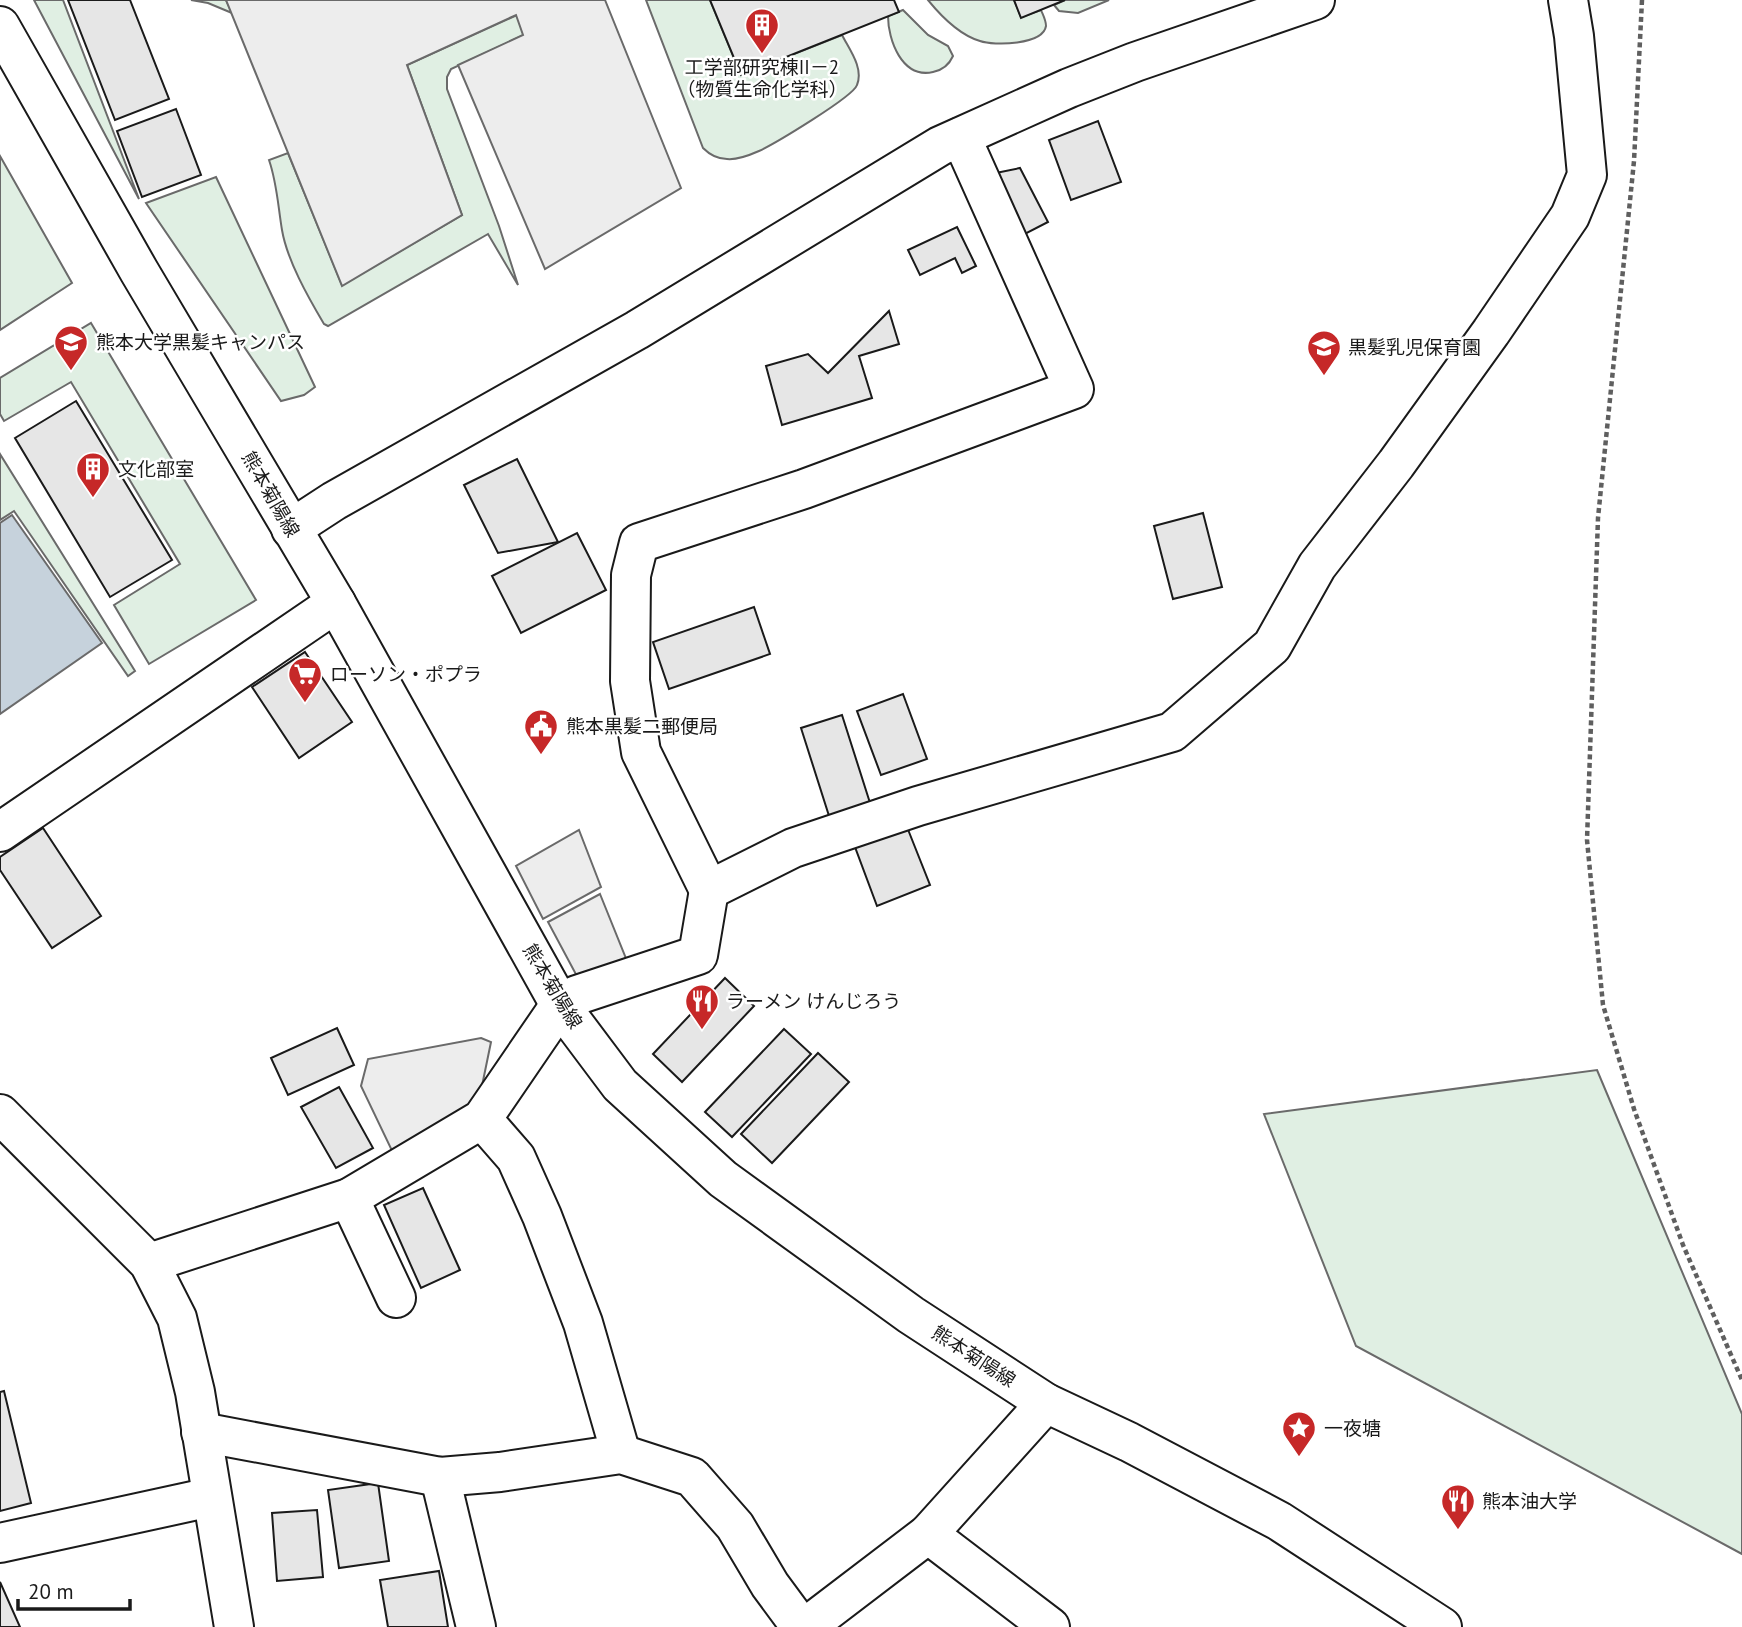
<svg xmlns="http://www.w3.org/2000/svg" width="1742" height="1627" viewBox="0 0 1742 1627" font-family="'PT Sans','Noto Sans JP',sans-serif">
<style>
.green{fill:#e0efe3;stroke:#6a6a6a;stroke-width:2}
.parking{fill:#ededed;stroke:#6a6a6a;stroke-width:2}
.water{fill:#c6d2dc;stroke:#6a6a6a;stroke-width:2}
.building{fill:#e6e6e6;stroke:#1a1a1a;stroke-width:2}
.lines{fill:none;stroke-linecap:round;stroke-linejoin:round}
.minor-casing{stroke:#1a1a1a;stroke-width:42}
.major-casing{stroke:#1a1a1a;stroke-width:42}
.path{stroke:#5f5f5f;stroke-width:4.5;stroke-dasharray:5 3.5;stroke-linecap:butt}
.minor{stroke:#fff;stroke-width:38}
.major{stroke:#fff;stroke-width:38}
.labels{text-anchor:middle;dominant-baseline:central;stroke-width:5;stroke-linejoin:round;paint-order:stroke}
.poi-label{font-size:19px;fill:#1a1a1a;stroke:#fff;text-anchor:start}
.street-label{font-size:19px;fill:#1a1a1a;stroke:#fff}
</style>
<rect width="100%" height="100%" fill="#fff"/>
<g class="green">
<polygon points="34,0 63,0 139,199"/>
<polygon points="191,0 226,0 232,13 208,3"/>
<path d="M646,0H710L741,75L842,35C849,49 864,68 857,85C853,97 774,144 759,151C750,155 737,160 727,159C718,159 710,155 703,148Z"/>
<path d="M928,0H1014L1021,17L1041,10C1043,15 1046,20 1046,26C1043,45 994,46 980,41C960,35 941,16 928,0Z"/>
<polygon points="1065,0 1109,0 1078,13 1059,11 1054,5"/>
<path d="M903,10L928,35L948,46L953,56C949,65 943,70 933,72C902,79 888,40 888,16Z"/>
<path d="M517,15L524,35L451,69L447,77V89L499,226L518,285L488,234L328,326L324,324C308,297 287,260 282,230C278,206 277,183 269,160L288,153L342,285L462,215L407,65Z"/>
<polygon points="0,156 72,283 0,330"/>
<polygon points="216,177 315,387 304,395 281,401 146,203"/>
<polygon points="91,323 256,600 149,664 114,605 180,564 71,382 4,421 0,414 0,378"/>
<polygon points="0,454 135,671 128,676 14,511 0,520"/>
<polygon points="1597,1070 1742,1414 1742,1554 1356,1346 1264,1114"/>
</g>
<g class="parking">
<polygon points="226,0 605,0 681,188 545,269 458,65 523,35 516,15 407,65 462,215 342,286"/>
<polygon points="579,830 601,887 543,919 516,866"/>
<polygon points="600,894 627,961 579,980 548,922"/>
<polygon points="481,1038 491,1042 476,1115 395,1157 361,1086 368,1059"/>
</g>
<polygon class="water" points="12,515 102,643 0,714 0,523"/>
<g class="building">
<polygon points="68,0 130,0 169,99 115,120"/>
<polygon points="710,0 894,0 899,12 741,75"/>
<polygon points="1014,0 1065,0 1021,18"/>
<polygon points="176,109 201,175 142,197 117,131"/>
<polygon points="1098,121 1121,182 1071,200 1049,140"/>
<polygon points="1020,168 1048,222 1019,237 986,175"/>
<polygon points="957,227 976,266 962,273 955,258 920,275 908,250"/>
<polygon points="889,311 899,344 859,356 872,398 782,425 766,366 808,354 828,373"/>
<polygon points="76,401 172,560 110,597 15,438"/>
<polygon points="517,459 558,542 498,553 464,485"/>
<polygon points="1203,513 1222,587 1173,599 1154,526"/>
<polygon points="577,533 606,590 521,633 492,576"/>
<polygon points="754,607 770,654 669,689 653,642"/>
<polygon points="305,652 352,722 299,758 252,687"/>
<polygon points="903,694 927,759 881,775 857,711"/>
<polygon points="842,715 871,806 830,819 801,728"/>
<polygon points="907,827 930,885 877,906 855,847"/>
<polygon points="43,828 101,916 52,948 0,870 0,857"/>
<polygon points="725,978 754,1006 682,1082 653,1054"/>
<polygon points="337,1028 354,1065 288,1095 271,1058"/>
<polygon points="784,1029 811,1054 732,1137 705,1112"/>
<polygon points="818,1053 849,1082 772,1163 741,1134"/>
<polygon points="339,1087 373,1148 336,1168 301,1107"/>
<polygon points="423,1188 460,1270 421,1288 384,1205"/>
<polygon points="4,1391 31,1503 0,1511 0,1392"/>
<polygon points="378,1483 389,1561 339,1568 328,1490"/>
<polygon points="317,1510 323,1577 277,1581 272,1513"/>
<polygon points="439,1571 448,1627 388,1627 380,1580"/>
<polygon points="0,1582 20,1627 0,1627"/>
</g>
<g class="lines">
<g class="minor-casing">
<g id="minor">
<polyline points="291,529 334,501 637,330 940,146 1069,88 1135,62 1315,0"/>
<polyline points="0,832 336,603"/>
<polyline points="709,890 641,752 630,681 631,575 639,543 804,489 1074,389 961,137"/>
<polyline points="0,1114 149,1263 177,1318 195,1392 234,1627"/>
<polyline points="482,1119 516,1158 542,1216 583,1323 621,1454"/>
<polyline points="349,1198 396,1298"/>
<polyline points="149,1263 349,1198 482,1119 560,1005 577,995 698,955 709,890 793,848 918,806 1172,732 1272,646 1317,566 1396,464 1491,332 1570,216 1587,175 1574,36 1568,0"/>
<polyline points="201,1432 440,1477 500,1472 621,1454 692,1477 735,1526 770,1585 801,1627"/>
<polyline points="440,1477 476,1627"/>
<polyline points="928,1534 1050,1627"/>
<polyline points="0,1543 211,1497"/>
<polyline points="806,1627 928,1534 1046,1403"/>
</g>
</g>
<g class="major-casing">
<polyline id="major" points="0,26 139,271 336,603 560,1005 620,1085 723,1179 911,1315 1046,1403 1129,1442 1279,1521 1442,1627"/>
</g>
<polyline class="path" points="1642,0 1634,161 1598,518 1587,840 1603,1005 1634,1109 1683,1245 1742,1380"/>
<use href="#minor" class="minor"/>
<use href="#major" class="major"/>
</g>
<defs>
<g id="building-pin" transform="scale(1.75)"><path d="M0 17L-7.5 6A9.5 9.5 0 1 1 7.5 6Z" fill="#c62828" stroke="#fff"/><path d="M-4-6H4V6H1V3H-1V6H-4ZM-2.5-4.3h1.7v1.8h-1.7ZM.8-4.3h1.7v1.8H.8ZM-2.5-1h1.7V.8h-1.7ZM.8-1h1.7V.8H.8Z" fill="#fff"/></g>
<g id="university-pin" transform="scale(1.75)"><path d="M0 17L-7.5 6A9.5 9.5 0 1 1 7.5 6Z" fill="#c62828" stroke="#fff"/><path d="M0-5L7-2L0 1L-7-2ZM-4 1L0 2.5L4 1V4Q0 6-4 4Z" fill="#fff"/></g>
<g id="school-pin" transform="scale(1.75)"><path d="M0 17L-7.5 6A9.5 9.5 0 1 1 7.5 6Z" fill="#c62828" stroke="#fff"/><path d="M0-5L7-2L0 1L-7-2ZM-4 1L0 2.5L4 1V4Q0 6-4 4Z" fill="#fff"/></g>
<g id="supermarket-pin" transform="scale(1.75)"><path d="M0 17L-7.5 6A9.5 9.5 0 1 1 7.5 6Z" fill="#c62828" stroke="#fff"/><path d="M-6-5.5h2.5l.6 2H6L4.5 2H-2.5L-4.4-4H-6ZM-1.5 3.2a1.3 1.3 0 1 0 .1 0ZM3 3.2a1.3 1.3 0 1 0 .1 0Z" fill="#fff"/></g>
<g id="civic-pin" transform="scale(1.75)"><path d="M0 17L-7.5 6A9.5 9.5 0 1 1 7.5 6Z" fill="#c62828" stroke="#fff"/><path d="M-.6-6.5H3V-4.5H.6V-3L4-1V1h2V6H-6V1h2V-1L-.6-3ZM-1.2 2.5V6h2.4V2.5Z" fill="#fff"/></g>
<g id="restaurant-pin" transform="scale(1.75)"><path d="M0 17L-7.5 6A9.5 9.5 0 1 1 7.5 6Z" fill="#c62828" stroke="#fff"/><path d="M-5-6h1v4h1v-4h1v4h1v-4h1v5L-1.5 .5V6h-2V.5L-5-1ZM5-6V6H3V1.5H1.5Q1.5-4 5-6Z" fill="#fff"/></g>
<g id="sight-pin" transform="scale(1.75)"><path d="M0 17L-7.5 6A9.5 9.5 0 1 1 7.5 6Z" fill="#c62828" stroke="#fff"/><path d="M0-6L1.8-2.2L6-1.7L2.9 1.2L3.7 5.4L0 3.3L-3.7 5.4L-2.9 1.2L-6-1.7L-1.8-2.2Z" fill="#fff"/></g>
</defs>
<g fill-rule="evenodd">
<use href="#building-pin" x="762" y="25"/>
<use href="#university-pin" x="71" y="342"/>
<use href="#school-pin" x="1324" y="347"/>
<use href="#building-pin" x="93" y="469"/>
<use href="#supermarket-pin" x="305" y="674"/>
<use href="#civic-pin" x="541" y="726"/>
<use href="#restaurant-pin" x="702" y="1001"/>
<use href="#sight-pin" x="1299" y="1428"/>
<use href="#restaurant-pin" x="1458" y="1501"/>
</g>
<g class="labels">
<g class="poi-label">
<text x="762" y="67" text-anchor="middle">工学部研究棟II－2<tspan x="762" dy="22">（物質生命化学科）</tspan></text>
<text x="96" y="342">熊本大学黒髪キャンパス</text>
<text x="1348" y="347">黒髪乳児保育園</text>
<text x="118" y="469">文化部室</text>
<text x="330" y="674">ローソン・ポプラ</text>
<text x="566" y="726">熊本黒髪二郵便局</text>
<text x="726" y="1001">ラーメン けんじろう</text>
<text x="1324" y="1428">一夜塘</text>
<text x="1482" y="1501">熊本油大学</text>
</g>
<g class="street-label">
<text transform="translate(271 494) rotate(60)">熊本菊陽線</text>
<text transform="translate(553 986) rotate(59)">熊本菊陽線</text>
<text transform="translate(974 1356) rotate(33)">熊本菊陽線</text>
</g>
</g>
<path d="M18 1599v10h112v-10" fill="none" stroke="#1a1a1a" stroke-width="3.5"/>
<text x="28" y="1599" font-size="21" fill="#1a1a1a" stroke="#ffffff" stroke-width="5" paint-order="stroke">20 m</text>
</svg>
